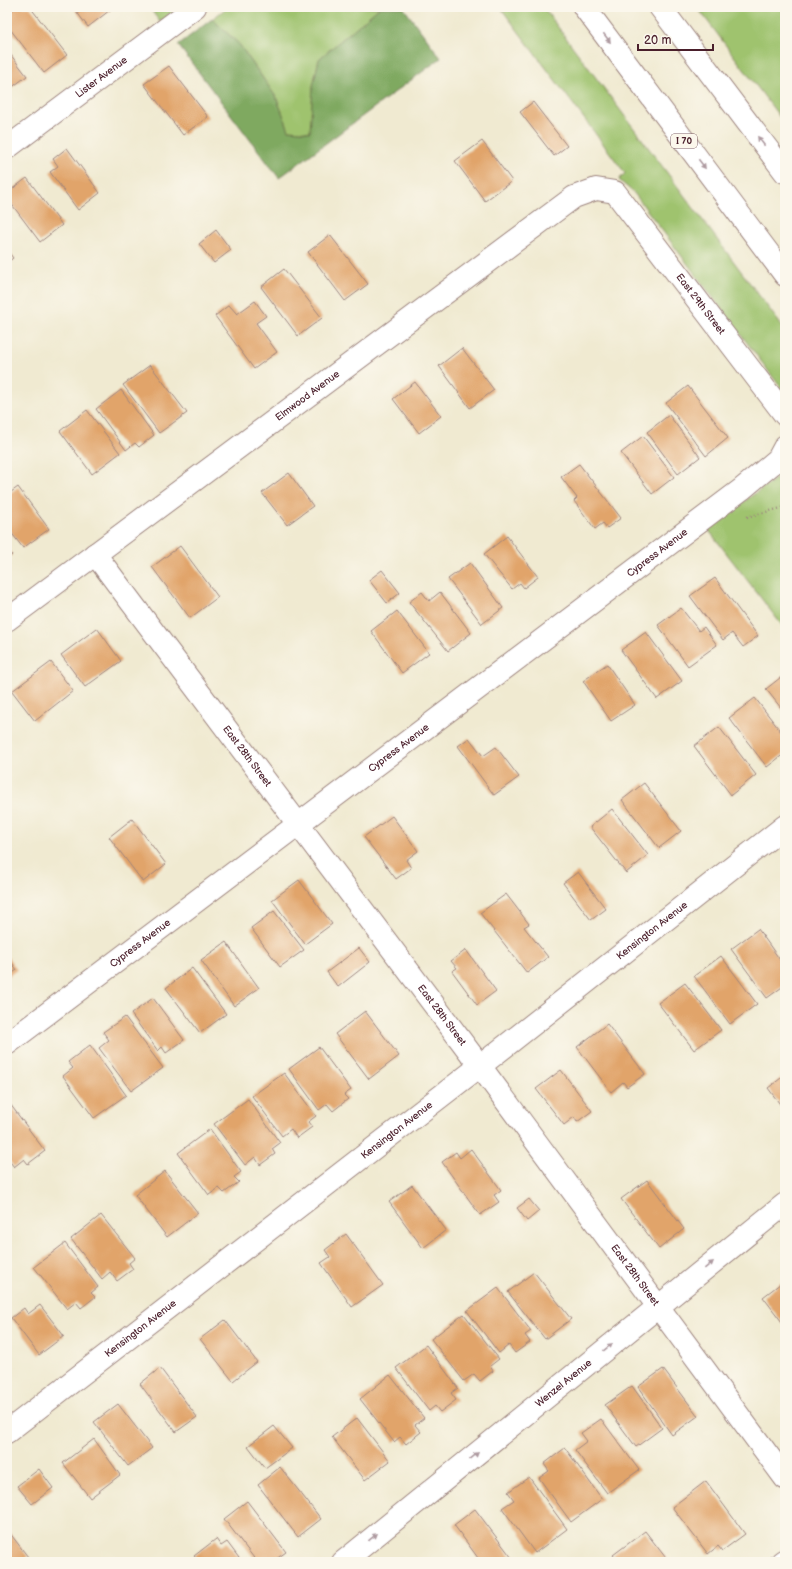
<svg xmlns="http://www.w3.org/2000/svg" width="792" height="1569" viewBox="0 0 792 1569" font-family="'Balsamiq Sans',sans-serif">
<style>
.green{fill:#9fc36e;stroke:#74714c}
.forest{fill:#7fa961;stroke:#646446}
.building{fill:#e1a46b}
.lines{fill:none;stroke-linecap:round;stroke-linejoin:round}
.minor-casing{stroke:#9d847e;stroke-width:24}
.motorway-casing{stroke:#9d847e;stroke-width:24}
.path{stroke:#9d847e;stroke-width:2.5;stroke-dasharray:1 3;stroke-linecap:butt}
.minor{stroke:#fff;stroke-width:22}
.motorway{stroke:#fff;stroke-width:22}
.oneway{fill:#ae9aa0}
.labels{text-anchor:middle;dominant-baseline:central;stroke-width:3;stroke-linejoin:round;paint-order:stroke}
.shield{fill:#fbf7ec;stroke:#7f6065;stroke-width:1}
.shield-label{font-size:9px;font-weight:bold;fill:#4a1f2b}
.street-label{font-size:10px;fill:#4a1f2b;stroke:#fbf7ec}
</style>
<rect width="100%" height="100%" fill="#fbf7ec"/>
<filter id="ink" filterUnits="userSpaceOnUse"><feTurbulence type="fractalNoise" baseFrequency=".025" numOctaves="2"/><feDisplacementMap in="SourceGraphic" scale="8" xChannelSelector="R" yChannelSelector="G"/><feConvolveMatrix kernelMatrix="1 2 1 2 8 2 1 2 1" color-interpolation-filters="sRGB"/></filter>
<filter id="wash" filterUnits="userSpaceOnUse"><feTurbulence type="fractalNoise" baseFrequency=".012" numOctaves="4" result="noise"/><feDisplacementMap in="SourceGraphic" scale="16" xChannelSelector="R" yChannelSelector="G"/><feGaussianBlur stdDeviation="0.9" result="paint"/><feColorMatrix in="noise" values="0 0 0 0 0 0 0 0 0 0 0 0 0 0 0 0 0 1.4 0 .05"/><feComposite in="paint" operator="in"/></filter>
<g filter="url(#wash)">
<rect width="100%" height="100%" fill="#f0ead1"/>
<g class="green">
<polygon points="149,7 179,7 160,22"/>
<polygon points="228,7 380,7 319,59 313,86 311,132 289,130 276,97 239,44 212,19"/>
<polygon points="500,7 543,7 785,330 785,393 634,193 619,180 625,173"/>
<polygon points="697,7 785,7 785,124"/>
<polygon points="785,472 785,627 784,628 707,528"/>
</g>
<polygon class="forest" points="380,7 403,7 441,58 279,178 178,45 212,19 239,44 276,97 289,130 310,132 313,86 319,59"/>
<g id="blocks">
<g class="building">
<polygon points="16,7 30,7 67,55 44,73 7,25 7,14"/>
<polygon points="73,7 114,7 88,27"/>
<polygon points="7,50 27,76 7,91"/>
<polygon points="169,66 208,117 183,135 144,84"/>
<polygon points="533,102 567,146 554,156 520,112"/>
<polygon points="482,141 512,181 485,201 455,161"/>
<polygon points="67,148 100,193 78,210 50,172 58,166 53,159"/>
<polygon points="27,178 62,225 40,242 7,198 7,193"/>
<polygon points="216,230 231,250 214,263 199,244"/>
<polygon points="330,235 368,284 345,301 308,252"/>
<polygon points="7,250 13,258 7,263"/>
<polygon points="284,269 322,318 298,336 261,287"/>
<polygon points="255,301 266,316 256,323 277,352 254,369 215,316 229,305 237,314"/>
<polygon points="462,348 494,390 470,408 439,366"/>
<polygon points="150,365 187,413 159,433 123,385"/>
<polygon points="415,382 441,416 419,433 393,399"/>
<polygon points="688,386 728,438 706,456 666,403"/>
<polygon points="121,390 154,435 139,447 135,443 126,450 96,409"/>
<polygon points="87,410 120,453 92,474 60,431"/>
<polygon points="669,415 700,457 678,474 647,432"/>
<polygon points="643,436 674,477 652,494 621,453"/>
<polygon points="579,464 621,518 607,528 603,523 595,529 574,501 577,498 561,477"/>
<polygon points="289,473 313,506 287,525 262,493"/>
<polygon points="18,487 49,529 23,548 7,527 7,495"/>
<polygon points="507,536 538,577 524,588 520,583 512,589 484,554"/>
<polygon points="180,546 218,597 190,618 152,567"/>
<polygon points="7,548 12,555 7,559"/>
<polygon points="470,563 503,608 482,624 448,579"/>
<polygon points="382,570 400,593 387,603 369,580"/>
<polygon points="715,578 758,636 743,647 732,633 723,640 690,596"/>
<polygon points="422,592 429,601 440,592 471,633 448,651 409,602"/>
<polygon points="681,608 699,631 704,627 717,645 688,666 658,625"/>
<polygon points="397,611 429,653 402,673 371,631"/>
<polygon points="97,628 121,661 85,687 61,655"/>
<polygon points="646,632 682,681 657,699 621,650"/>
<polygon points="51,662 73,691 35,721 12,691"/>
<polygon points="607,664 635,705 611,721 583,681"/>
<polygon points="785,674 785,713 766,689"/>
<polygon points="755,698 785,737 785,753 767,767 729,718"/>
<polygon points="719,727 756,775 731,795 694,746"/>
<polygon points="469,738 483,756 496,747 519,777 494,795 458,746"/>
<polygon points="644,783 681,831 659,848 622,800"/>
<polygon points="612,809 648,855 626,873 590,827"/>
<polygon points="392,816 418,851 406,860 411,868 396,879 364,837"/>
<polygon points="132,819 166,864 143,882 109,837"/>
<polygon points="578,872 606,909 591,920 563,883"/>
<polygon points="299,880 332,924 305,944 272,900"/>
<polygon points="506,894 529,924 524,927 548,957 527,973 480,913"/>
<polygon points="274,911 304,950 280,967 251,928"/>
<polygon points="758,929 785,967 785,985 767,998 731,949"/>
<polygon points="226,942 259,988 234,1006 201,960"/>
<polygon points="359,948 370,962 338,987 327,972"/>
<polygon points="466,950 496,991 477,1005 452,971 457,968 451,961"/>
<polygon points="7,956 17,970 7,977"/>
<polygon points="721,956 757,1004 730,1024 694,976"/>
<polygon points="192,968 226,1014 200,1033 166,988"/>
<polygon points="685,983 721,1030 694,1050 658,1003"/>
<polygon points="153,998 184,1040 166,1053 162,1047 158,1051 131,1014"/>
<polygon points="365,1011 399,1056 369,1079 335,1034"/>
<polygon points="125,1017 163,1068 131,1091 99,1048 109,1040 103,1032"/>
<polygon points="607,1024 645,1074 627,1087 623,1082 611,1092 577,1047"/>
<polygon points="90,1045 126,1095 94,1118 63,1076 73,1068 68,1062"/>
<polygon points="319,1047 351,1090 344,1095 348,1099 333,1111 327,1104 319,1110 289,1069"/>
<polygon points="561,1070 592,1111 577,1122 574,1117 564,1125 536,1089"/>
<polygon points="284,1073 316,1116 308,1122 312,1127 297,1138 291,1129 282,1136 252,1096"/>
<polygon points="785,1075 785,1111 768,1088"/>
<polygon points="248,1099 280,1143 272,1149 275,1154 260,1165 255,1157 245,1165 214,1124"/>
<polygon points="10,1104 45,1151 28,1164 24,1159 14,1167 7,1158 7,1107"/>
<polygon points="210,1129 241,1172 234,1177 239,1182 224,1193 219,1188 209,1195 178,1153"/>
<polygon points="471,1149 501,1190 494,1195 499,1202 480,1215 442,1162 456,1152 460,1158"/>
<polygon points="165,1171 198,1213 167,1237 135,1195"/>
<polygon points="647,1180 684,1229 659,1249 621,1199"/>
<polygon points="412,1185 446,1230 423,1248 389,1202"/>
<polygon points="529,1199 539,1211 527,1221 517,1208"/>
<polygon points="101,1215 135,1258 129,1263 133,1269 117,1281 110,1272 102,1279 71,1239"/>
<polygon points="346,1234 383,1285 352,1307 321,1263 330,1257 325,1250"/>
<polygon points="65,1243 98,1287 91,1293 95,1297 81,1308 76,1302 67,1309 34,1267"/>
<polygon points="534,1272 571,1319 545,1339 508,1292"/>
<polygon points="785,1280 785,1326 763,1297"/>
<polygon points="498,1288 531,1331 525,1335 530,1342 515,1353 509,1345 499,1353 467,1311"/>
<polygon points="40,1305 64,1336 39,1355 11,1318 24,1308 28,1314"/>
<polygon points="464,1314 499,1359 490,1366 493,1371 480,1381 474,1374 464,1381 431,1339"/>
<polygon points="225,1320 257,1362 233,1381 200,1339"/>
<polygon points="426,1345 458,1388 451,1393 456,1400 440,1412 435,1406 429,1411 396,1368"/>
<polygon points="160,1368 197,1417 176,1432 140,1384"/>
<polygon points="663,1369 698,1416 672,1435 638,1387"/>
<polygon points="390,1375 424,1418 415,1425 421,1432 406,1444 400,1437 394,1442 360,1399"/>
<polygon points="632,1386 662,1428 636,1447 605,1405"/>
<polygon points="118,1404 152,1448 128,1466 94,1422"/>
<polygon points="357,1418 390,1461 365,1480 332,1437"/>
<polygon points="601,1419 639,1470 607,1493 575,1450 587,1441 581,1433"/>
<polygon points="274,1426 292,1448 265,1468 248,1446"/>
<polygon points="94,1439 120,1475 90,1498 63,1463"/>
<polygon points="565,1448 602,1499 571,1522 539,1478 549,1471 544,1464"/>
<polygon points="280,1467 321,1519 298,1537 258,1485"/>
<polygon points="39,1469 53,1488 32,1504 17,1486"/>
<polygon points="529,1477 567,1529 535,1553 502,1508 514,1500 508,1492"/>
<polygon points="706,1481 745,1534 722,1551 718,1546 708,1554 672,1507"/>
<polygon points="247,1501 286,1552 272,1562 257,1562 224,1519"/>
<polygon points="475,1509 512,1558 507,1562 481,1562 454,1525"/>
<polygon points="645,1531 669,1562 618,1562 613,1555"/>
<polygon points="9,1532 28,1557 22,1562 7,1562 7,1534"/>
<polygon points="216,1539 221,1546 227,1542 242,1562 199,1562 194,1556"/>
</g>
</g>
</g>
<g filter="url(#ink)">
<use href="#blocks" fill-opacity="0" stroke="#9d847e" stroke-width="1"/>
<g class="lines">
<g class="minor-casing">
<g id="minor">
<path id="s1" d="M7,148L195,7"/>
<path id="s2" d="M95,554L480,1066L785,1478"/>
<path id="s3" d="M7,620L574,197L596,189L615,192L785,415"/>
<path id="s4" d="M7,1044L742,489L778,459L785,446"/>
<path id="s5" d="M7,1432L480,1066L785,826"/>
<path id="s6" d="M343,1562L785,1204"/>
<polyline points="782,1562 785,1560"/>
</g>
</g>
<g class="motorway-casing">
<g id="motorway">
<polyline points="584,7 785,275"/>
<polyline points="660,7 785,172"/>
</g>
</g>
<polyline class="path" points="747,517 785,507"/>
<use href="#minor" class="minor"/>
<use href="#motorway" class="motorway"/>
</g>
<defs><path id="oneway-solid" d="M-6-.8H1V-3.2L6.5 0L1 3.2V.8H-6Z"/></defs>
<g class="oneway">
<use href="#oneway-solid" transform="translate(607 38) rotate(53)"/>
<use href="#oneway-solid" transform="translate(761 141) rotate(-127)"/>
<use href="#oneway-solid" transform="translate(702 164) rotate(53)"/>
<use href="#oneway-solid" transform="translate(709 1265) rotate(-39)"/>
<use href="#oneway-solid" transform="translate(608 1347) rotate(-39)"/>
<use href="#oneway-solid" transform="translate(474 1456) rotate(-39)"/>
<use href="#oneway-solid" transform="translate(373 1537) rotate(-39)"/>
</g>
</g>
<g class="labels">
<rect class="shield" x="671" y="134" width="26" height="14" rx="3"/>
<g class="shield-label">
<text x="684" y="141">I 70</text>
</g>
<g class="street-label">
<text stroke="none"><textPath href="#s1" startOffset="118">Lister Avenue</textPath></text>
<text stroke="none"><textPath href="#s3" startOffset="891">East 29th Street</textPath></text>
<text stroke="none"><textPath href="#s3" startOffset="375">Elmwood Avenue</textPath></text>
<text stroke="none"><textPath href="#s4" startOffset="815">Cypress Avenue</textPath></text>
<text stroke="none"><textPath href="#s4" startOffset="491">Cypress Avenue</textPath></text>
<text stroke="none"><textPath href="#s2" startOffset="253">East 28th Street</textPath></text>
<text stroke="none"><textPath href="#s5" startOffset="817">Kensington Avenue</textPath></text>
<text stroke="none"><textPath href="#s4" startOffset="167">Cypress Avenue</textPath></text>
<text stroke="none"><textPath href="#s2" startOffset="577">East 28th Street</textPath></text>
<text stroke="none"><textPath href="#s5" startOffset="493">Kensington Avenue</textPath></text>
<text stroke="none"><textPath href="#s2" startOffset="901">East 28th Street</textPath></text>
<text stroke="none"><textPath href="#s5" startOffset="169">Kensington Avenue</textPath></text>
<text stroke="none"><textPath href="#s6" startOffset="284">Wenzel Avenue</textPath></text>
</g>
</g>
<rect width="792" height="1569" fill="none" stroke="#fbf7ec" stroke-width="24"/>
<path d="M638 44v6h75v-6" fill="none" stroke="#4a1f2b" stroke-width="2"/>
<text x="644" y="44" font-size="12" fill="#4a1f2b" stroke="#fbf7ec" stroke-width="3" paint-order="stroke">20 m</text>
</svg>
